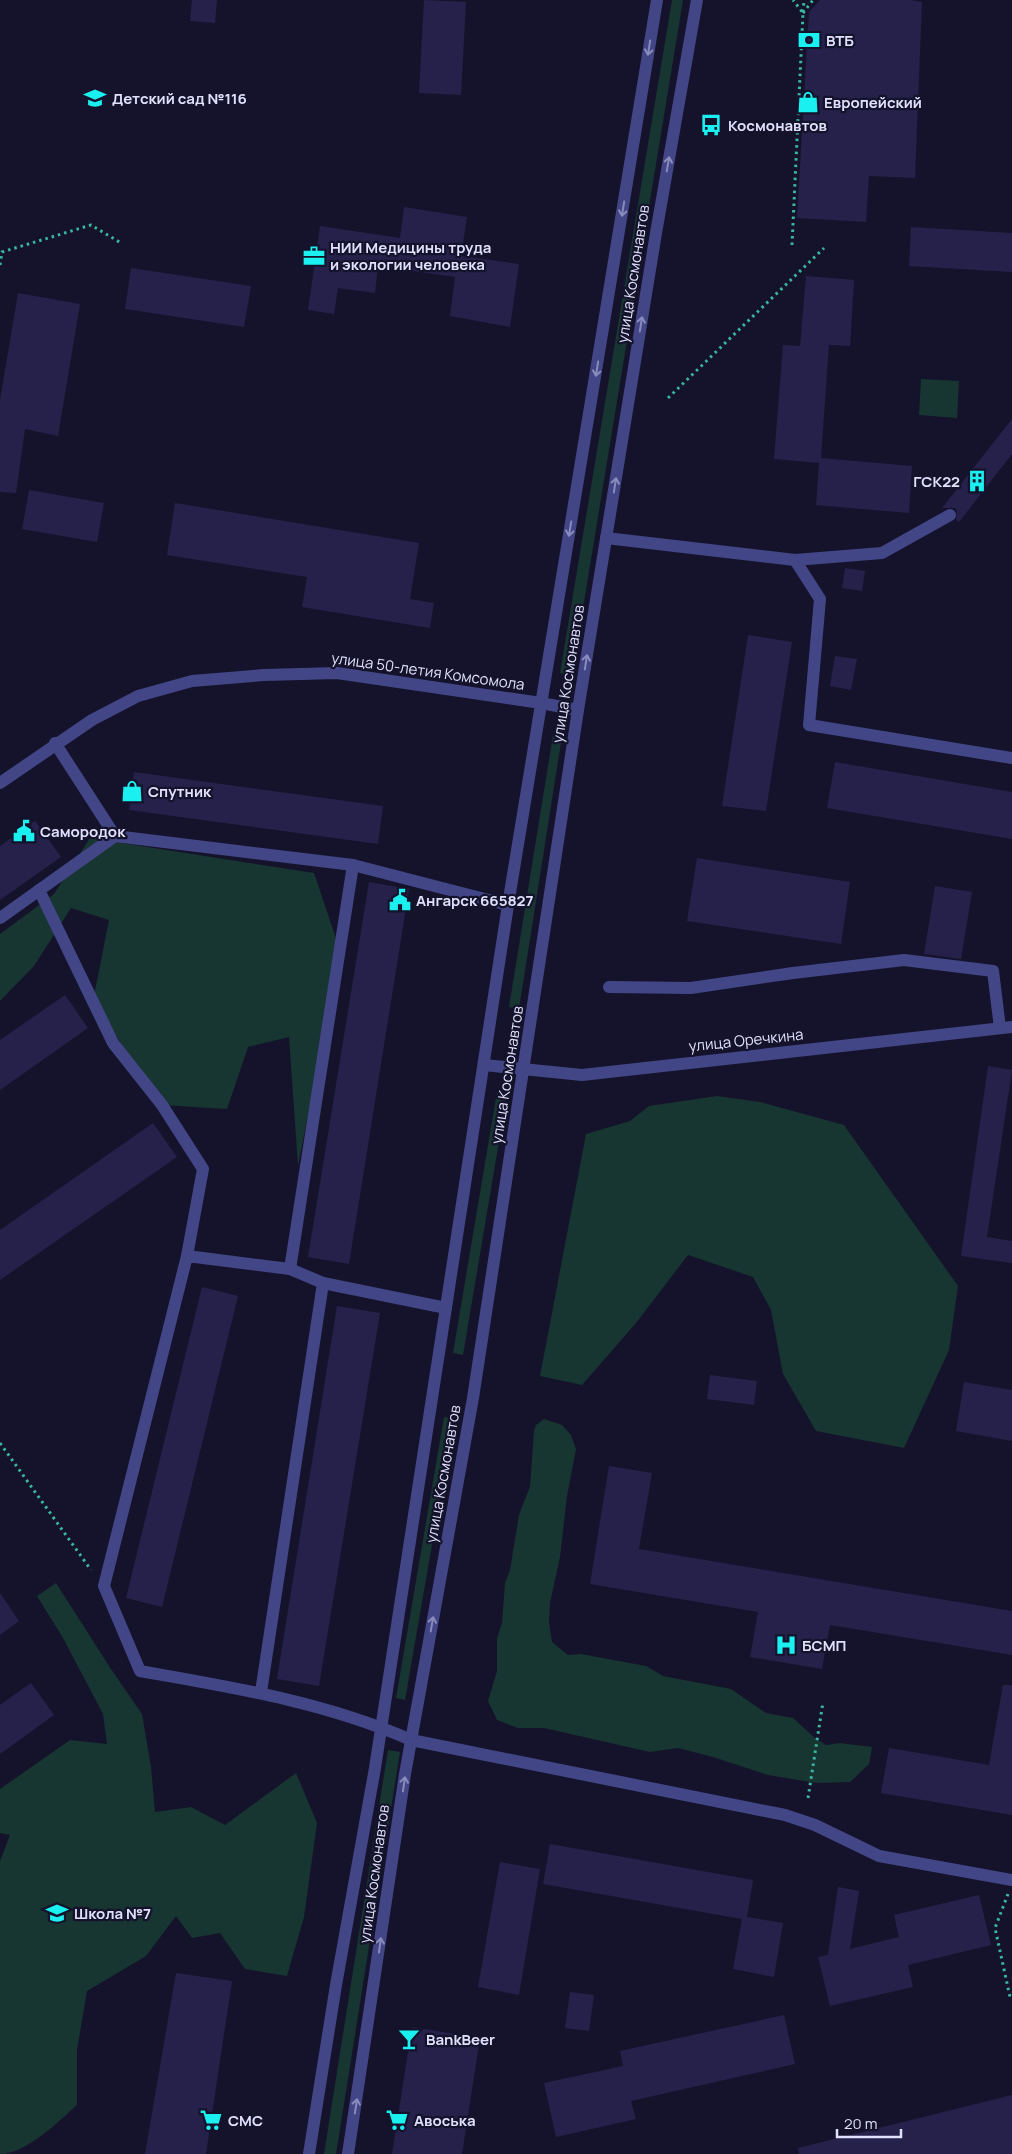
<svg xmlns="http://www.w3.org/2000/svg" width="1012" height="2154" viewBox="0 0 1012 2154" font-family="Manrope,sans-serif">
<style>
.green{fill:#173531}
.building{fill:#25214b}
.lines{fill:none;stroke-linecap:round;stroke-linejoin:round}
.path{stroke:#3ab7a3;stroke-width:3;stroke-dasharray:2.5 4;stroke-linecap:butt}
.minor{stroke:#424687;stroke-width:12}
.oneway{stroke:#898bbc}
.labels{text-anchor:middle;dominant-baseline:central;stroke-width:4.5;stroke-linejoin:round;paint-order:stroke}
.poi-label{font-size:15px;font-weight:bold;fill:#e0e0fd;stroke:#15132b;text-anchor:start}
.street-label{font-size:15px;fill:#e0e0fd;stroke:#15132b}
</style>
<rect width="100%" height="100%" fill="#15132b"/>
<g class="green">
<polygon points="672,0 683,0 572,675 560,673"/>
<polygon points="921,379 959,381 957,418 919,415"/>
<polygon points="553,735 562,736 519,1009 509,1007"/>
<polygon points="90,838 314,873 340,950 298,1166 289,1037 248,1047 227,1109 162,1105 93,1001 109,920 71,908 34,966 0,1001 0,934 54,894"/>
<polygon points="497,1092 507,1094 463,1355 453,1353"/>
<polygon points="717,1096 760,1102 844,1125 958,1286 949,1350 904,1448 816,1431 783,1374 771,1310 753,1277 688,1255 636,1323 582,1385 540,1376 586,1134 630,1121 649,1106"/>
<polygon points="444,1417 454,1418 405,1700 396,1698"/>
<polygon points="544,1419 562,1425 571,1435 576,1449 567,1496 560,1557 550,1603 549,1622 552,1642 568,1655 581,1654 646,1666 663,1676 731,1689 766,1713 793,1718 815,1738 826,1745 840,1743 872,1747 869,1764 850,1782 817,1783 768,1775 713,1757 678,1748 650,1752 544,1728 518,1728 497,1720 488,1701 497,1671 497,1638 502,1623 505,1583 510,1570 519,1515 530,1486 534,1431 536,1425"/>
<path d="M56,1583L111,1669L142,1714L151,1767L155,1812L191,1807L225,1825L296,1773L317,1823L304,1917L287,1976L245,1969L220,1933L192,1938L176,1916L146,1956L87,1991L77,2050V2105C58,2122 26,2154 0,2154V1861L10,1835L0,1833V1789L70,1740L107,1744L103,1714L63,1638L37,1596Z"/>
<polygon points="388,1750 400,1752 336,2154 324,2154"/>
</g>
<g class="building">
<polygon points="192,0 217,0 215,23 190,21"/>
<polygon points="424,0 466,2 461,95 419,93"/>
<polygon points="820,0 910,0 922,2 915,178 869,176 866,222 797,218 809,12"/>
<polygon points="404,207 467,217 461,256 519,264 510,327 450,316 455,277 378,266 375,293 338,288 334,314 308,310 320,226 400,238"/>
<polygon points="911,227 1012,233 1012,272 909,266"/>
<polygon points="131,268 251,286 244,327 125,309"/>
<polygon points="806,276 854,280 850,346 829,345 821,458 912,466 909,513 816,505 819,463 774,459 783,345 800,346"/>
<polygon points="18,293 80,304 58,436 25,429 16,493 0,492 0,400"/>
<polygon points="1012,419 1012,454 959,522 956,520 957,511 955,508 942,508"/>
<polygon points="29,490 104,503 97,542 22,529"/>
<polygon points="175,503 419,543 410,599 434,603 430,628 302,607 307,577 167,555"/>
<polygon points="845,568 865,571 862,591 842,588"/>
<polygon points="748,635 792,642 766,811 722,806"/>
<polygon points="835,656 857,659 851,690 830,686"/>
<polygon points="835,762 1012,792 1012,839 827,808"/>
<polygon points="134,772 383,806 378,844 129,810"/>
<polygon points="35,821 61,857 0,900 0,846"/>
<polygon points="697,858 850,882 841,944 687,921"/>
<polygon points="369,882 409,889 349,1264 308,1257"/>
<polygon points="935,886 972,892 961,959 924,954"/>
<polygon points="65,995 88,1028 0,1090 0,1040"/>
<polygon points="988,1066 1012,1070 987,1237 1012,1241 1012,1263 961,1256"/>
<polygon points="153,1123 177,1157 0,1280 0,1230"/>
<polygon points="202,1287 238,1296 162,1607 126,1598"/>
<polygon points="337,1306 380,1313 319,1686 277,1679"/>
<polygon points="710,1375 757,1381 754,1405 707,1399"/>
<polygon points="964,1382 1012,1390 1012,1441 956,1431"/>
<polygon points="609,1466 652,1473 639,1549 1012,1611 1012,1655 830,1625 822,1669 750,1657 758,1612 590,1584"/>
<polygon points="0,1593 19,1621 0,1635"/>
<polygon points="31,1683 54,1715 0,1754 0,1705"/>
<polygon points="1003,1685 1012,1685 1012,1815 881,1793 889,1748 989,1765"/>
<polygon points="550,1844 753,1880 747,1917 783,1923 774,1977 733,1969 742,1919 543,1884"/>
<polygon points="500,1862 540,1869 519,1995 478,1987"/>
<polygon points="838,1887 859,1891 850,1949 899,1937 894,1915 979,1895 991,1945 908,1965 913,1987 830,2006 818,1957 828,1955"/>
<polygon points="176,1973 232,1981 206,2154 145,2154"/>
<polygon points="570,1992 594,1995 589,2031 565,2028"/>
<polygon points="784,2015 795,2064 631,2101 636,2119 556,2137 544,2083 623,2066 620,2051"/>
<polygon points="412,2027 480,2038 462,2154 392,2154"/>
<polygon points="1012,2095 1012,2154 799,2154 798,2148"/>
</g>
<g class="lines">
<g class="path">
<polyline points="803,12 804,0"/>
<polyline points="803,13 813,0"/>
<polyline points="792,245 803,13 793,0"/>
<polyline points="0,265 2,252 91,225 121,243"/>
<polyline points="668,398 824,248"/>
<polyline points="0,1443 91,1570"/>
<polyline points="808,1798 823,1702"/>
<polyline points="1008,1894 995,1928 1010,1997"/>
</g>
<g class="minor">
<polyline points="606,538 795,560 882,553 950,515"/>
<polyline points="795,560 820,599 809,725 1012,758"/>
<polyline points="55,743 115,836"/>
<polyline points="0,783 92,720 138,696 192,681 264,675 337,673 541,703 578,710"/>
<polyline points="39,890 113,1043 162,1105 203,1169 187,1256"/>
<polyline points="0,918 115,836 353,865 508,905"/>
<polyline points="609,987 691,988 793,973 904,960 993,971 1000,1028"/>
<polyline points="484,1065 582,1075 1012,1027"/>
<polyline points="290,1269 353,865"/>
<path d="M446,1308L323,1283L290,1269L187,1256L104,1586L140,1671C231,1687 325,1702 411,1740L785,1815L815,1825L879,1856L1012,1880"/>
<polyline points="261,1692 323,1283"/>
<polyline points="309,2154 336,1985 375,1768 508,905 657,0"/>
<polyline points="348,2154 405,1774 473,1398 578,710 656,233 697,0"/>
</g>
</g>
<defs><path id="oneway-shaft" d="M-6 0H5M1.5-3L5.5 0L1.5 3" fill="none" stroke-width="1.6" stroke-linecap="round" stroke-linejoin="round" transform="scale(1.25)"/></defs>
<g class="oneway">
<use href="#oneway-shaft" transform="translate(649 48) rotate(99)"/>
<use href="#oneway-shaft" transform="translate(668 164) rotate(-80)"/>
<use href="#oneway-shaft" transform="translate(623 209) rotate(99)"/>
<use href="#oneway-shaft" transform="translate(641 324) rotate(-81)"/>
<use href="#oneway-shaft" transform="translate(597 369) rotate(99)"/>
<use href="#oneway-shaft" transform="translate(615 485) rotate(-81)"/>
<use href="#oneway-shaft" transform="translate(570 529) rotate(99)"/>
<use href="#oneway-shaft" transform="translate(586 662) rotate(-81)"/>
<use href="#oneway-shaft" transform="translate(432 1624) rotate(-80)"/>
<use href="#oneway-shaft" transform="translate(404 1784) rotate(-82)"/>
<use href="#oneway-shaft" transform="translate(380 1945) rotate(-82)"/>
<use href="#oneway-shaft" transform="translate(356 2106) rotate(-81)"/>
</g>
<defs>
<g id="bank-bare" transform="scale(1.725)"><path d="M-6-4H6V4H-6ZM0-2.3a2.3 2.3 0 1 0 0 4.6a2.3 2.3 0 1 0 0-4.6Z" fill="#19f0ef" stroke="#15132b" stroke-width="2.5" paint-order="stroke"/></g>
<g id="school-bare" transform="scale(1.725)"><path d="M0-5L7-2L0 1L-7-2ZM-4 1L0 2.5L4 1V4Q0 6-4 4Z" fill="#19f0ef" stroke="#15132b" stroke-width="2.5" paint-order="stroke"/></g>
<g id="shop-bare" transform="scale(1.725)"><path d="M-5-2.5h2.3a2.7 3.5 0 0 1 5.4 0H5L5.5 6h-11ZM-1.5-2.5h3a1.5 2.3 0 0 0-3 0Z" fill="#19f0ef" stroke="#15132b" stroke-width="2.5" paint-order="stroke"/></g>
<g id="bus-bare" transform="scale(1.725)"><path d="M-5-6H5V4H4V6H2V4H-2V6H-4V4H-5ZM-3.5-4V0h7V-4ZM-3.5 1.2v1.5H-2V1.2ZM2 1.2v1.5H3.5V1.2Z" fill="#19f0ef" stroke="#15132b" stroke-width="2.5" paint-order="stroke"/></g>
<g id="office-bare" transform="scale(1.725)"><path d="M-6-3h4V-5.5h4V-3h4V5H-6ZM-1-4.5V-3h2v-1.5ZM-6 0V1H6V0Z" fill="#19f0ef" stroke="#15132b" stroke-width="2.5" paint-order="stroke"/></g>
<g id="building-bare" transform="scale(1.725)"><path d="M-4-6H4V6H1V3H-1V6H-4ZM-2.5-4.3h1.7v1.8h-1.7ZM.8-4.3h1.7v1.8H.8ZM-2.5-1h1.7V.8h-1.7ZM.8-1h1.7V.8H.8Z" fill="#19f0ef" stroke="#15132b" stroke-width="2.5" paint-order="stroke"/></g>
<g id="civic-bare" transform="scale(1.725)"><path d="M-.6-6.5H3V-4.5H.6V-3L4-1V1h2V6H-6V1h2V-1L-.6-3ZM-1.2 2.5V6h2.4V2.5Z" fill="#19f0ef" stroke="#15132b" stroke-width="2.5" paint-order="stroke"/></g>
<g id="hospital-bare" transform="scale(1.725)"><path d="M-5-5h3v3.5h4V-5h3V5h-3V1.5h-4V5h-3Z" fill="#19f0ef" stroke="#15132b" stroke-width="2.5" paint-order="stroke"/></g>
<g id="bar-bare" transform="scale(1.725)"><path d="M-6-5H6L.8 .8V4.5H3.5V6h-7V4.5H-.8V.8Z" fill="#19f0ef" stroke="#15132b" stroke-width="2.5" paint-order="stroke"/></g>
<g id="supermarket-bare" transform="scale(1.725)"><path d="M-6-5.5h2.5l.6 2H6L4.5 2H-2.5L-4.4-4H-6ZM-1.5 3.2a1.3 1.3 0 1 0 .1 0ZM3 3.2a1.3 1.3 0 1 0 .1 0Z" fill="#19f0ef" stroke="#15132b" stroke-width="2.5" paint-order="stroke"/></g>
</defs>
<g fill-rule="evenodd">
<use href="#bank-bare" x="809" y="40"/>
<use href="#school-bare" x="95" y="98"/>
<use href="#shop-bare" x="808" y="102"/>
<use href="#bus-bare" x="711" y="125"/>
<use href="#office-bare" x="314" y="256"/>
<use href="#building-bare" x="977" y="481"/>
<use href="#shop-bare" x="132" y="791"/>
<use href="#civic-bare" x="24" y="831"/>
<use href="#civic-bare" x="400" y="900"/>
<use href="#hospital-bare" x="786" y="1645"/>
<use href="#school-bare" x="57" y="1913"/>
<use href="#bar-bare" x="409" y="2039"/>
<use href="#supermarket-bare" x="211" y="2120"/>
<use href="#supermarket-bare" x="397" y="2120"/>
</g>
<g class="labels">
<g class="poi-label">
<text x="826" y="40">ВТБ</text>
<text x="112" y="98">Детский сад №116</text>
<text x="824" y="102">Европейский</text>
<text x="728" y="125">Космонавтов</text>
<text x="330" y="247">НИИ Медицины труда<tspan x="330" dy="17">и экологии человека</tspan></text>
<text x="960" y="481" text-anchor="end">ГСК22</text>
<text x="148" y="791">Спутник</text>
<text x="40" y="831">Самородок</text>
<text x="416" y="900">Ангарск 665827</text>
<text x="802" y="1645">БСМП</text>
<text x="74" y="1913">Школа №7</text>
<text x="426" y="2039">BankBeer</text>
<text x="228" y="2120">СМС</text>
<text x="414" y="2120">Авоська</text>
</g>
<g class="street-label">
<text transform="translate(633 274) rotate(-81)">улица Космонавтов</text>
<text transform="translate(428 671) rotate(8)">улица 50-летия Комсомола</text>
<text transform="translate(568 674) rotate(-81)">улица Космонавтов</text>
<text transform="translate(746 1040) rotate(-6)">улица Оречкина</text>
<text transform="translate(507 1075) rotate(-81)">улица Космонавтов</text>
<text transform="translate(443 1474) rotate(-80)">улица Космонавтов</text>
<text transform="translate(374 1874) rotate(-82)">улица Космонавтов</text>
</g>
</g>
<path d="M837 2129v8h64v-8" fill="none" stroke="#e0e0fd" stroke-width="2.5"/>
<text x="844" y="2129" font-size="15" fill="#e0e0fd" stroke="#15132b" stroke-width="4" paint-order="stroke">20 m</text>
</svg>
